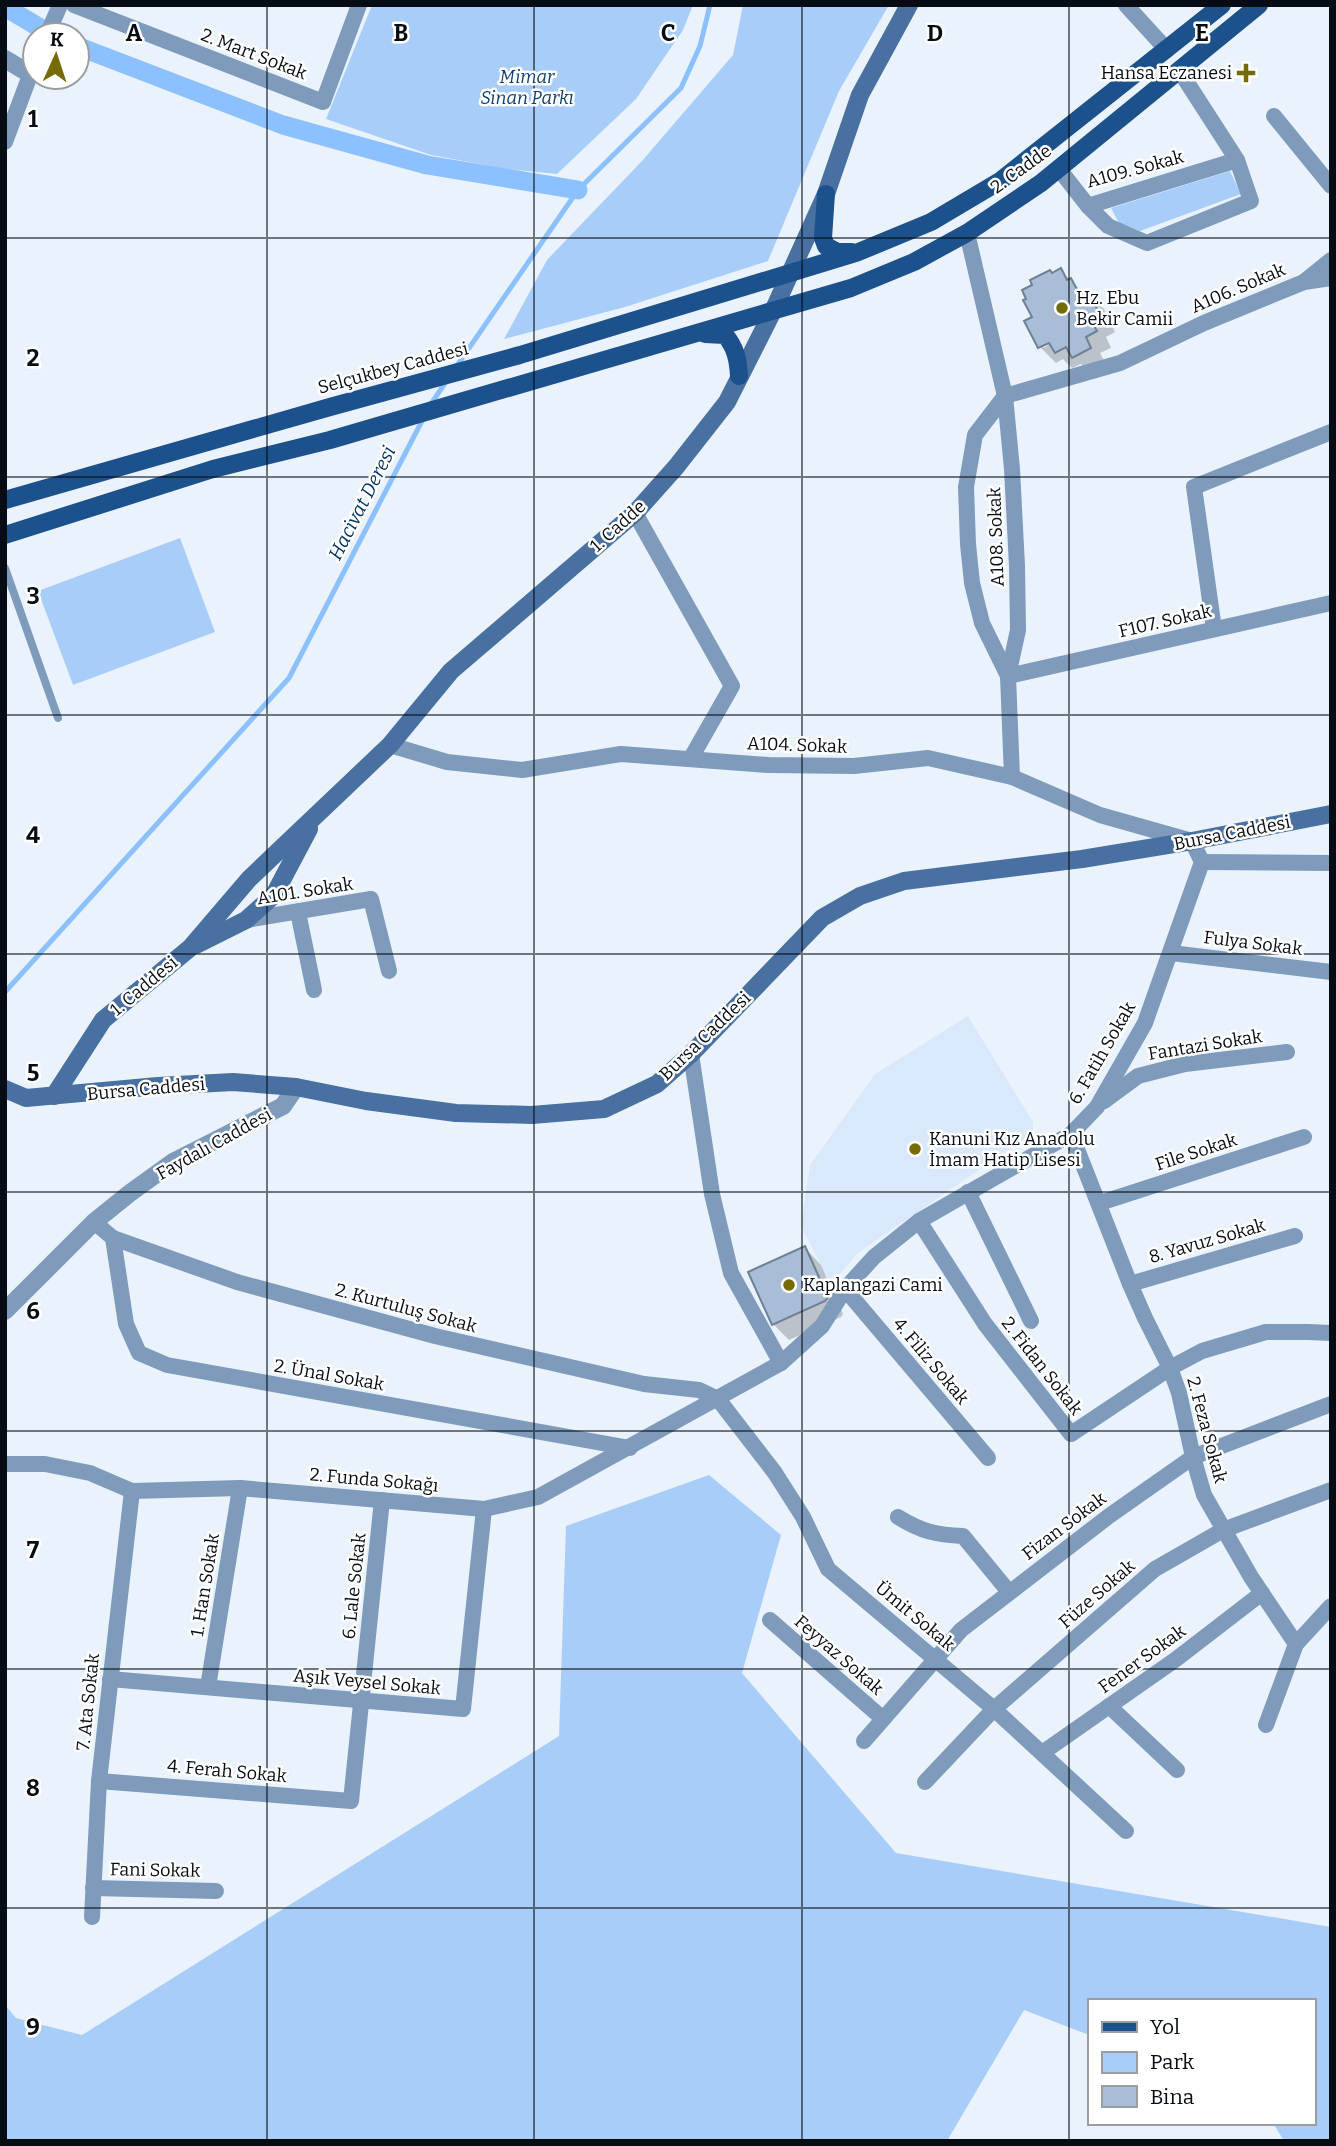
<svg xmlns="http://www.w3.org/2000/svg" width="1336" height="2146" viewBox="0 0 1336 2146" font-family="Bitter,serif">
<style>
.built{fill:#d9e9fb}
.green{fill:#a8cdf9}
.shadow{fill:#0003;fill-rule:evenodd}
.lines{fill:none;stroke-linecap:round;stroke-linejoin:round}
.stream{stroke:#8cc0fe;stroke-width:5}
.canal{stroke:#8cc0fe;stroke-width:19}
.building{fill:#a9bdd6;stroke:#6d8096;stroke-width:2}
.service{stroke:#7f9bbc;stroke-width:8}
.minor{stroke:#7f9bbc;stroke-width:16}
.tertiary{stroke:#7f9bbc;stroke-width:18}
.secondary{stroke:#4870a0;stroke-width:18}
.primary{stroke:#1c518b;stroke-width:18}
.grid{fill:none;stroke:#060c14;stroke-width:2;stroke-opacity:0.55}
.poi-dot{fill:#756b05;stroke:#fff;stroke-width:2.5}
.labels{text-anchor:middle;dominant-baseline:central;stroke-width:5;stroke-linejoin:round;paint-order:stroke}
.street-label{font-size:18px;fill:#060c14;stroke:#fff}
.poi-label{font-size:18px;fill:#060c14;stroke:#fff;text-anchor:start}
.park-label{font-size:18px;font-style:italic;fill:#113f6e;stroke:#fff}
.water-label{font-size:19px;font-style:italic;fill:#00305e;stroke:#fff}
.grid-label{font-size:23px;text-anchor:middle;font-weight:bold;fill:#060c14;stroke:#fff;stroke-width:5;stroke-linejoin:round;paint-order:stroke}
</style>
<rect width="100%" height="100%" fill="#eaf3fd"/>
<polygon class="built" points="968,1016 1033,1122 1033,1133 859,1252 831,1284 801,1226 810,1165 875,1074"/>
<g class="green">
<polygon points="372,5 693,5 683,30 636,99 557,174 507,169 431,155 326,119"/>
<polygon points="743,5 889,5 839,91 768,261 625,307 504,339 547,260 642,161 733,55"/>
<polygon points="1230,171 1241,194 1140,231 1119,223 1111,208"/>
<polygon points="180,538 215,632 73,685 38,591"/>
<polygon points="709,1475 781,1535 742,1673 896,1853 1331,1927 1331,2141 1284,2141 1273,2123 1313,2123 1313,2001 1089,2001 1089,2035 1024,2010 947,2141 5,2141 5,2005 16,2018 82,2035 559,1736 566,1526"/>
</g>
<g class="shadow">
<path d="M1061,271L1085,295L1088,293L1104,309L1115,332L1106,337L1111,348L1100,353L1106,364L1089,373L1081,364L1072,368L1063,359L1056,363L1040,347L1034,318L1052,275ZM1058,340L1043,348V344Z"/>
<polygon points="805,1248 821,1265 843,1314 841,1317 789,1340 773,1324"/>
</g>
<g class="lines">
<g class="stream">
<polyline points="456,367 578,190 681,88 700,46 710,5"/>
<polyline points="431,404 447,380"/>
<polyline points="5,992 289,678 423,419"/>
</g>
<g class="canal">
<polyline points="5,7 52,35"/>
<polyline points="77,46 283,125 427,165 578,190"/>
</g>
</g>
<g class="building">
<polygon points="1061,268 1067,280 1071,278 1080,295 1088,291 1100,315 1091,320 1097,331 1086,337 1091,348 1072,358 1066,347 1055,353 1049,343 1038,348 1024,321 1032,317 1023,300 1026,299 1022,290 1032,285 1030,280 1050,270 1052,273"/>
<polygon points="805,1246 828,1297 825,1301 772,1325 748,1272"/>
</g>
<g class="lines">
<polyline class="service" points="5,568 58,718"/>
<g class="minor">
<polyline points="74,5 323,102 359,5"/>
<polyline points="1126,5 1167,50"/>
<polyline points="47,35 60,5"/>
<polyline points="1274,116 1331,186"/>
<polyline points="5,142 35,62"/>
<polyline points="1059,169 1088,206 1237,160"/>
<polyline points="1088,206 1108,226 1147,243 1251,201 1237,160 1179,70"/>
<polyline points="967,233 1005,396 975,435 966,487 968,544 972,583 982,623 1008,676 1012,777"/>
<polyline points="1331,278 1304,282 1204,323 1120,363 1005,396 1012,469 1017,566 1018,630 1008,676 1331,603"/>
<polyline points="1305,281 1331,260"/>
<polyline points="635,513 732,686 691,758"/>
<polyline points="1214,629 1194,487 1331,432"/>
<polyline points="1202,862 1331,863"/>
<polyline points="298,912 314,990"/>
<polyline points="246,920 371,899 389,971"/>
<polyline points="1171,953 1331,972"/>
<polyline points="691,1054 712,1194 731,1273 781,1363"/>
<polyline points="1104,1101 1138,1076 1185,1064 1287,1052"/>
<polyline points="1071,1134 1130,1284 1145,1318 1170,1368 1179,1393 1193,1457 1204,1495 1251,1577 1296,1644 1266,1725"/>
<polyline points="968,1192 1031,1321"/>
<polyline points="1100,1203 1304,1137"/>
<polyline points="919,1221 985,1324 1071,1434 1170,1368 1202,1351 1266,1332 1308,1332 1331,1333"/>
<polyline points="94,1222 113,1238 237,1282 435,1336 644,1384 699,1390 718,1399 775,1473 803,1517 828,1569 994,1709 1126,1831"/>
<polyline points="113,1238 126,1324 139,1353 167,1365 630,1448"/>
<polyline points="1130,1284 1295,1236"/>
<polyline points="845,1289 988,1458"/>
<polyline points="5,1464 45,1464 90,1473 132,1491 240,1488 484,1509 538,1497 781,1363 822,1326 845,1289 874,1257 919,1221 1071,1134 1097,1107 1145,1023 1202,862 1192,841 1100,815 1012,777 928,758 854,766 768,765 621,754 522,770 447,762 390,745"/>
<path d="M898,1517C921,1531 935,1535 963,1536L1009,1592"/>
<polyline points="770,1620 882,1718"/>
<polyline points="1296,1644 1331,1606"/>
<polyline points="110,1679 463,1709 484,1509"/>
<polyline points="208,1687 240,1488"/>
<polyline points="1109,1706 1177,1770"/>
<polyline points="864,1741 961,1630 1109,1516 1193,1457 1331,1404"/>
<polyline points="1042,1753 1175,1660 1262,1593"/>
<polyline points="99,1781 351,1801 382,1500"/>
<polyline points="925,1782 994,1709 1155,1569 1223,1530 1331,1490"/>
<polyline points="93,1888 216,1891"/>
<polyline points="92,1917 99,1781 132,1491"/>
</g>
<g class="tertiary">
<polyline points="5,59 30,74"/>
<polyline points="5,1311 94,1222 130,1193 173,1162 283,1106 296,1087"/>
</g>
<g class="secondary">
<polyline points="196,945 246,920 274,895 309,829"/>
<polyline points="5,1089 26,1098 158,1086 233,1082 296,1087 366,1101 456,1113 532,1115 604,1109 657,1084 691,1054 822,918 860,896 904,881 1082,859 1192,841 1331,814"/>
<polyline points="54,1096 103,1020 190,948 249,879 390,745 451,671 635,513 676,467 727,402 774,309 826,194 860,95 909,5"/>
</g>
<g class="primary">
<polyline points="826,194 823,238 826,246 837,252 852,252"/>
<path d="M705,334L725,335C736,348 738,360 739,376"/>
<polyline points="5,500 330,407 520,355 856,253 931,222 1000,181 1222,5"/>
<polyline points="5,535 213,469 330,440 851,288 914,262 967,233 1041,183 1259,5"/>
</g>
</g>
<path class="grid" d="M267,5V2141M534,5V2141M802,5V2141M1069,5V2141M5,238H1331M5,477H1331M5,715H1331M5,954H1331M5,1192H1331M5,1431H1331M5,1669H1331M5,1908H1331"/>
<g class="poi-dot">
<path d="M1242.5 62.5h7v7h7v7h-7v7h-7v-7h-7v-7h7z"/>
<circle cx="1062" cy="308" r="7"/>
<circle cx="915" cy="1149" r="7"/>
<circle cx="789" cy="1285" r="7"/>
</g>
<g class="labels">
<g class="street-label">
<text transform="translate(254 54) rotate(21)">2. Mart Sokak</text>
<text transform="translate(1021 169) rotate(-36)">2. Cadde</text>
<text transform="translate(1135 169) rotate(-15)">A109. Sokak</text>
<text transform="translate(1238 288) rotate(-23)">A106. Sokak</text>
<text transform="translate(393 368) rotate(-15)">Selçukbey Caddesi</text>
<text transform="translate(618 526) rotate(-42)">1. Cadde</text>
<text transform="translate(996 537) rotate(-92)">A108. Sokak</text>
<text transform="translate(1165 621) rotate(-13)">F107. Sokak</text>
<text transform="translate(797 745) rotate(2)">A104. Sokak</text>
<text transform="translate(1232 833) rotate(-11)">Bursa Caddesi</text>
<text transform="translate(305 891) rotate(-9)">A101. Sokak</text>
<text transform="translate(1253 943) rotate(7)">Fulya Sokak</text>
<text transform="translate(144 986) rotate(-40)">1. Caddesi</text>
<text transform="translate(705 1036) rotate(-44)">Bursa Caddesi</text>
<text transform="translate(1205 1045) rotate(-9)">Fantazi Sokak</text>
<text transform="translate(1102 1053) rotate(-60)">6. Fatih Sokak</text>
<text transform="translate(146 1089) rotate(-5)">Bursa Caddesi</text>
<text transform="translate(214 1144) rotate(-29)">Faydalı Caddesi</text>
<text transform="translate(1196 1152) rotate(-18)">File Sokak</text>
<text transform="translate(1207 1241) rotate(-16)">8. Yavuz Sokak</text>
<text transform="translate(406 1308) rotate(15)">2. Kurtuluş Sokak</text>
<text transform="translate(931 1361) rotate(50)">4. Filiz Sokak</text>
<text transform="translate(1042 1366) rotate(52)">2. Fidan Sokak</text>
<text transform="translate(329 1375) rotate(10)">2. Ünal Sokak</text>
<text transform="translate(1207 1430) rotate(75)">2. Feza Sokak</text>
<text transform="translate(374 1480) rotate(5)">2. Funda Sokağı</text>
<text transform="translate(1064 1526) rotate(-37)">Fizan Sokak</text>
<text transform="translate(205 1585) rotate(-81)">1. Han Sokak</text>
<text transform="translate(354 1586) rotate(-84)">6. Lale Sokak</text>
<text transform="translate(1097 1594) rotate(-41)">Füze Sokak</text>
<text transform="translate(915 1616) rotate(40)">Ümit Sokak</text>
<text transform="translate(839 1655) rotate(41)">Feyyaz Sokak</text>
<text transform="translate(1142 1659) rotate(-36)">Fener Sokak</text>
<text transform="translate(367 1682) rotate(5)">Aşık Veysel Sokak</text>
<text transform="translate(88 1702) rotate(-84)">7. Ata Sokak</text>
<text transform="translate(227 1771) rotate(5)">4. Ferah Sokak</text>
<text transform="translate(155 1870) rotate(1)">Fani Sokak</text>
</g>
<g class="poi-label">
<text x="1232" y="73" text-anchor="end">Hansa Eczanesi</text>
<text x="1076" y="298">Hz. Ebu<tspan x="1076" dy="21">Bekir Camii</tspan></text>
<text x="929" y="1139">Kanuni Kız Anadolu<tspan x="929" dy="21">İmam Hatip Lisesi</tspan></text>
<text x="803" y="1285">Kaplangazi Cami</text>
</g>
<g class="park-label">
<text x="527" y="77">Mimar<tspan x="527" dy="21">Sinan Parkı</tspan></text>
</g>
<g class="water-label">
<text transform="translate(362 503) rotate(-63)">Hacivat Deresi</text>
</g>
</g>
<g class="grid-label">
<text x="134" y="41">A</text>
<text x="401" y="41">B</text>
<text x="668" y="41">C</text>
<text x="935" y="41">D</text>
<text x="1202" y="41">E</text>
<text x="33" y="127">1</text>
<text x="33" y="366">2</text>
<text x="33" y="604">3</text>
<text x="33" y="843">4</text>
<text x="33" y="1081">5</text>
<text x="33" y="1319">6</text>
<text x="33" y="1558">7</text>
<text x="33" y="1796">8</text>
<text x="33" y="2035">9</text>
</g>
<rect width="1336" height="2146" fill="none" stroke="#060c14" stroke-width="14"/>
<rect x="1088" y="1999" width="228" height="126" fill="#ffffff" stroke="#9b9ea1" stroke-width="2"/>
<rect x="1102" y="2022" width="35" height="10" fill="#1c518b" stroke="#9b9ea1" stroke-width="2"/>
<text x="1150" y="2034" font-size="21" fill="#060c14">Yol</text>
<rect x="1102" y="2052" width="35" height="21" fill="#a8cdf9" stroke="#9b9ea1" stroke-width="2"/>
<text x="1150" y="2069" font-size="21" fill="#060c14">Park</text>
<rect x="1102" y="2086" width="35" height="21" fill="#a9bdd6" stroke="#9b9ea1" stroke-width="2"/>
<text x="1150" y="2104" font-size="21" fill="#060c14">Bina</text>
<g transform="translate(56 56) rotate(3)"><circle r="33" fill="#ffffff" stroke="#9b9ea1" stroke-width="2"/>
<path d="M0-5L12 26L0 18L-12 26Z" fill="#756b05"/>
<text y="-10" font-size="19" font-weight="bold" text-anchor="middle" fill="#060c14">K</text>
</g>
</svg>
